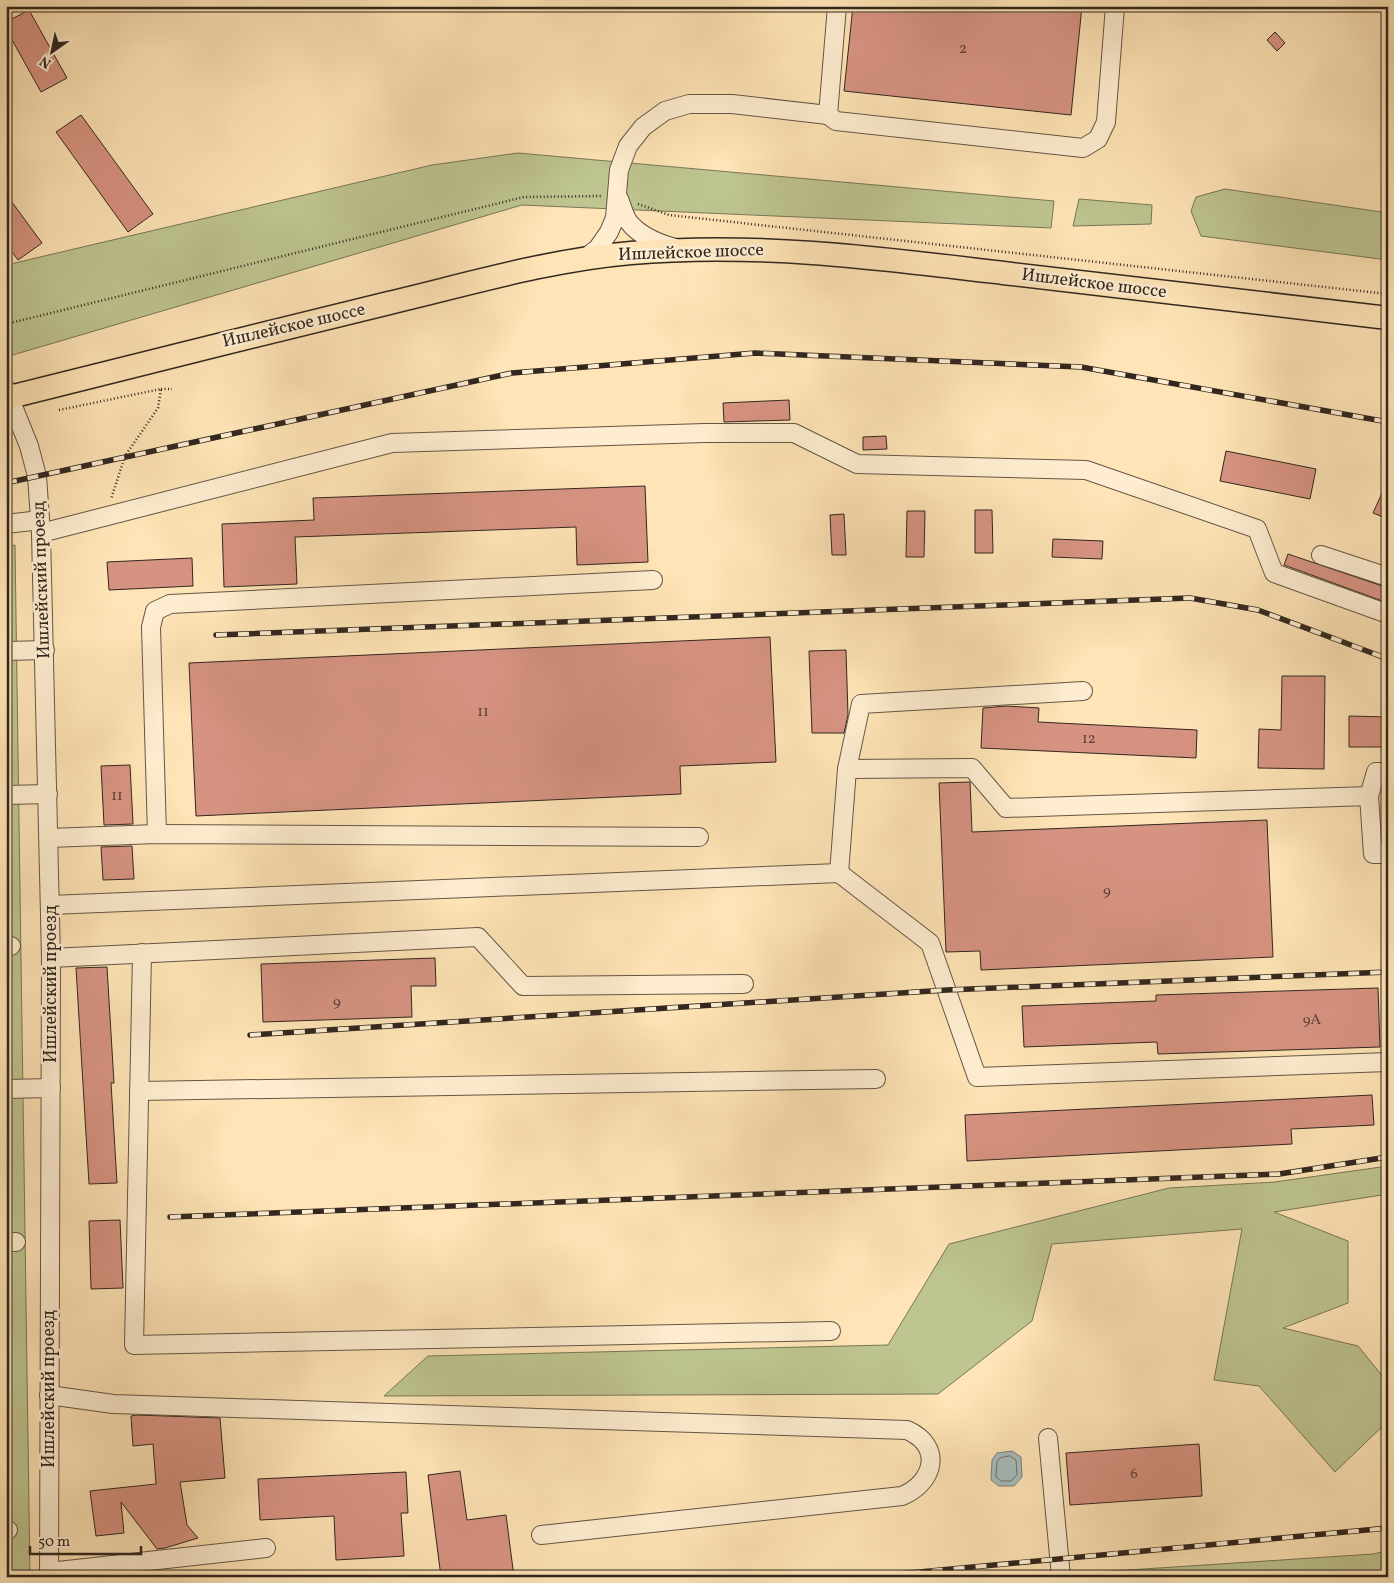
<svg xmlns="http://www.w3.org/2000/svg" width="1394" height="1583" viewBox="0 0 1394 1583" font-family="Vollkorn,serif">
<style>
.green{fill:#bec590;stroke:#787658}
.water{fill:#a6bbba;stroke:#77807c}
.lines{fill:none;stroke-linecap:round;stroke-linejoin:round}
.shore{stroke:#6c716c;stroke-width:1}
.building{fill:#d79382;stroke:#31271f}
.minor-casing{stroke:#645645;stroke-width:20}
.major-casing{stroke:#31271f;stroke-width:25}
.path{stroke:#31271f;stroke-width:2.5;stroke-dasharray:1 2.5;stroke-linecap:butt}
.minor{stroke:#feedd0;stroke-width:18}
.major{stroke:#fee4b6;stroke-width:22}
.rail-casing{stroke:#31271f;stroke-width:5.5}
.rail{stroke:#feedd0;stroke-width:4;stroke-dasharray:11;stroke-linecap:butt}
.labels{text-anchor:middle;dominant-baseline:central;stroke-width:5;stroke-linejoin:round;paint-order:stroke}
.number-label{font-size:15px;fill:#5a4238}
.street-label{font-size:18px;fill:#31271f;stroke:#feedd0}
</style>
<rect width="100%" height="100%" fill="#fee4b6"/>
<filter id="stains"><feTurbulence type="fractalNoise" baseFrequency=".004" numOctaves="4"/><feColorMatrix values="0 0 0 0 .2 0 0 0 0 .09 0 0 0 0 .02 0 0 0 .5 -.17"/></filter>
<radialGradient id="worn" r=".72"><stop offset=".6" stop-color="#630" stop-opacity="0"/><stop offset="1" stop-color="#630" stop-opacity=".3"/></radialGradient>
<g class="green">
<polygon points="518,153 1054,201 1051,228 522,205 6,357 6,265 432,165"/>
<polygon points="1225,189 1388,213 1388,260 1201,236 1191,211 1196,197"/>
<polygon points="1079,199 1152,205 1151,224 1073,226"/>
<polygon points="15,545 30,1577 6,1577 6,547"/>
<polygon points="1388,1166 1388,1194 1274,1212 1348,1241 1348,1303 1283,1328 1358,1346 1388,1383 1388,1421 1335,1472 1259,1386 1214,1380 1242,1229 1052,1244 1032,1321 938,1394 384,1396 428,1356 888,1345 949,1244 1169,1188 1275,1182"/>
<polygon points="1388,1550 1388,1577 1067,1577 1066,1574 1374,1554"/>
</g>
<polygon class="water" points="1012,1451 1021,1457 1022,1477 1014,1486 999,1486 991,1480 992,1460 997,1453"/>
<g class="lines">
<polygon class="shore" points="1010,1456 1016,1460 1017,1475 1011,1481 1001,1481 996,1477 997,1462 1000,1458"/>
</g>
<g class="building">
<polygon points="853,6 1082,6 1071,115 844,91"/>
<polygon points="29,10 67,78 41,92 6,29 6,22"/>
<polygon points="1275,32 1285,43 1277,51 1267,40"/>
<polygon points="81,115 153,214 128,232 56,132"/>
<polygon points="6,194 42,243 18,260 6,244"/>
<polygon points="789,400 790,420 724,422 723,403"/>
<polygon points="886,436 887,449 863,450 863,437"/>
<polygon points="1226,451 1316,469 1310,499 1220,481"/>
<polygon points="1388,480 1388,519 1373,513"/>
<polygon points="645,486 648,562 577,565 576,527 295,537 297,584 224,587 222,524 314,520 313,498"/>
<polygon points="975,510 992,510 993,553 975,553"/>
<polygon points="907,511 925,511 924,557 906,557"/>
<polygon points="844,514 846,555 832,555 830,515"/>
<polygon points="1053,539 1103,541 1102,559 1052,557"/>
<polygon points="1288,554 1388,588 1388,603 1284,565"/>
<polygon points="192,558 193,586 109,590 107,562"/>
<polygon points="770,637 776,762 680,766 681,794 196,816 189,663"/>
<polygon points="846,650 848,715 844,733 812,733 809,651"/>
<polygon points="1282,676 1325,676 1324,769 1258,768 1259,729 1281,730"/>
<polygon points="1006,706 1039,708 1038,722 1197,730 1196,758 981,748 983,708"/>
<polygon points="1349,716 1388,717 1388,747 1349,747"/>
<polygon points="130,765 133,824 104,825 101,766"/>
<polygon points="970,782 972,832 1267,820 1273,957 981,970 980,951 946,952 939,783"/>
<polygon points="132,846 134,879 103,880 101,847"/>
<polygon points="435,958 436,986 411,986 412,1017 263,1022 261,964"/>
<polygon points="107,967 114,1083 111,1083 117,1183 89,1184 76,968"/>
<polygon points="1378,988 1380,1047 1158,1054 1157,1042 1024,1047 1022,1006 1156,1001 1156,995"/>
<polygon points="1372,1095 1374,1125 1291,1129 1292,1144 967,1161 965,1115"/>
<polygon points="120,1220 123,1288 91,1289 89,1221"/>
<polygon points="137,1415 220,1418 225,1478 180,1482 187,1525 198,1538 165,1548 157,1549 121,1502 124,1533 96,1536 90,1491 156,1484 153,1444 133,1446 131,1416"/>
<polygon points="1199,1444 1202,1496 1070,1505 1066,1453"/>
<polygon points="460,1471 467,1520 506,1515 514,1577 441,1577 428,1475"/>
<polygon points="406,1472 408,1513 401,1513 404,1556 336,1560 334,1516 260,1520 258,1479"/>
</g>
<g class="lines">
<g class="minor-casing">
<g id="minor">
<polyline points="837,6 828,115 836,121 1083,148 1098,139 1106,122 1115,6"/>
<path d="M619,199C622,206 624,215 628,221C639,236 657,243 675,248"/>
<polyline points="584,259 598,248 609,232 615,218 619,170 628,146 643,127 665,111 689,104 732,104 828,115"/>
<polyline points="6,389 29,446 37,476 41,533 51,958 49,1577"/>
<polyline points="6,524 40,520"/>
<polyline points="41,533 392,443 704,433 794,433 857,464 1086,470 1257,529 1274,573 1388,614"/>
<polyline points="1321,555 1388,577"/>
<polyline points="6,651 45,650"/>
<polyline points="847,769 861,704 1083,691"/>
<polyline points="6,795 48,794"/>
<polyline points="1369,796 1376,772 1388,772"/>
<polyline points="157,834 151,627 155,611 170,604 653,580"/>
<polyline points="49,838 157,834 699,837"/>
<polyline points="839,873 847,769 972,768 1006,808 1369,796 1373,854 1388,854"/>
<polyline points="50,905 839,873 930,943 977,1077 1388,1062"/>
<polyline points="6,946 11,946"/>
<polyline points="142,953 134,1345 831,1331"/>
<polyline points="51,958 478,937 523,986 744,984"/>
<polyline points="6,1089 51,1088"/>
<polyline points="139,1091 876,1079"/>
<polyline points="6,1242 16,1242"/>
<path d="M49,1395L113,1404L907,1430C943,1446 935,1482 902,1496L541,1535"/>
<polyline points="1048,1438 1061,1577"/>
<polyline points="6,1530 8,1530"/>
<polyline points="51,1577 49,1572 266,1548"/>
</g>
</g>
<g class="major-casing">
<path id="major" d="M6,398C134,366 261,334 389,303C469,284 549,260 631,253C754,242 880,258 1003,273C1131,288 1259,303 1388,318"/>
</g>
<g class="path">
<polyline points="638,204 669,215 1388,294"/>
<polyline points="6,324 524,197 602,196"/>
<polyline points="161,389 172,389"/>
<polyline points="59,410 161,389 158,408 125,456 111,499"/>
</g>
<use href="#minor" class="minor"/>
<use href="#major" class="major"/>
<g class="rail-casing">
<g id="rail">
<polyline points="6,483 512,373 755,353 1081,367 1388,422"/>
<polyline points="216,635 1190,598 1258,610 1388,659"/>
<polyline points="250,1035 947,990 1388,972"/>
<polyline points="170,1217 1279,1174 1388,1157"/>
<polyline points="866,1577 1388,1528"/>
</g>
</g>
<use href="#rail" class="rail"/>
</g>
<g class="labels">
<g class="number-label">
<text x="963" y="49">2</text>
<text x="483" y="712">11</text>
<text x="1089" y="739">12</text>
<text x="117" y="796">11</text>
<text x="1107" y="891">9</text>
<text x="337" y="1002">9</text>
<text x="1312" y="1020">9А</text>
<text x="1134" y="1474">6</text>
</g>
<g class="street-label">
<text transform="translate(691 253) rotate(-2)">Ишлейское шоссе</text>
<text transform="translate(1094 284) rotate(7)">Ишлейское шоссе</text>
<text transform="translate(294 326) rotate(-13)">Ишлейское шоссе</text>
<text transform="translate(42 580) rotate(-92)">Ишлейский проезд</text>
<text transform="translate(51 984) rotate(-90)">Ишлейский проезд</text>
<text transform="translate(49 1389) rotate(-90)">Ишлейский проезд</text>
</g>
</g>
<rect width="1394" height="1583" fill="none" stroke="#fee4b6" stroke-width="25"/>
<rect x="8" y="8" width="1379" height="1568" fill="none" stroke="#31271f" stroke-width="2.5"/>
<rect x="12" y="12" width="1369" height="1558" fill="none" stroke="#31271f"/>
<g transform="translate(52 52) rotate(213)" stroke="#feedd0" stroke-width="4" paint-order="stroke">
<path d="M0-4L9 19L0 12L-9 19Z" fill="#31271f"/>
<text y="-8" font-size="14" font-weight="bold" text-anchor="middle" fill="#31271f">N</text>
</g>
<path d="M30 1546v8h111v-8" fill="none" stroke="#31271f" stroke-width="2.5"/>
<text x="38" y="1546" font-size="15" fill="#31271f" stroke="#feedd0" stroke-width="4" paint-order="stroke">50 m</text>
<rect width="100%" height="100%" filter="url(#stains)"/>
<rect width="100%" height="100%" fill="url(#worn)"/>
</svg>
